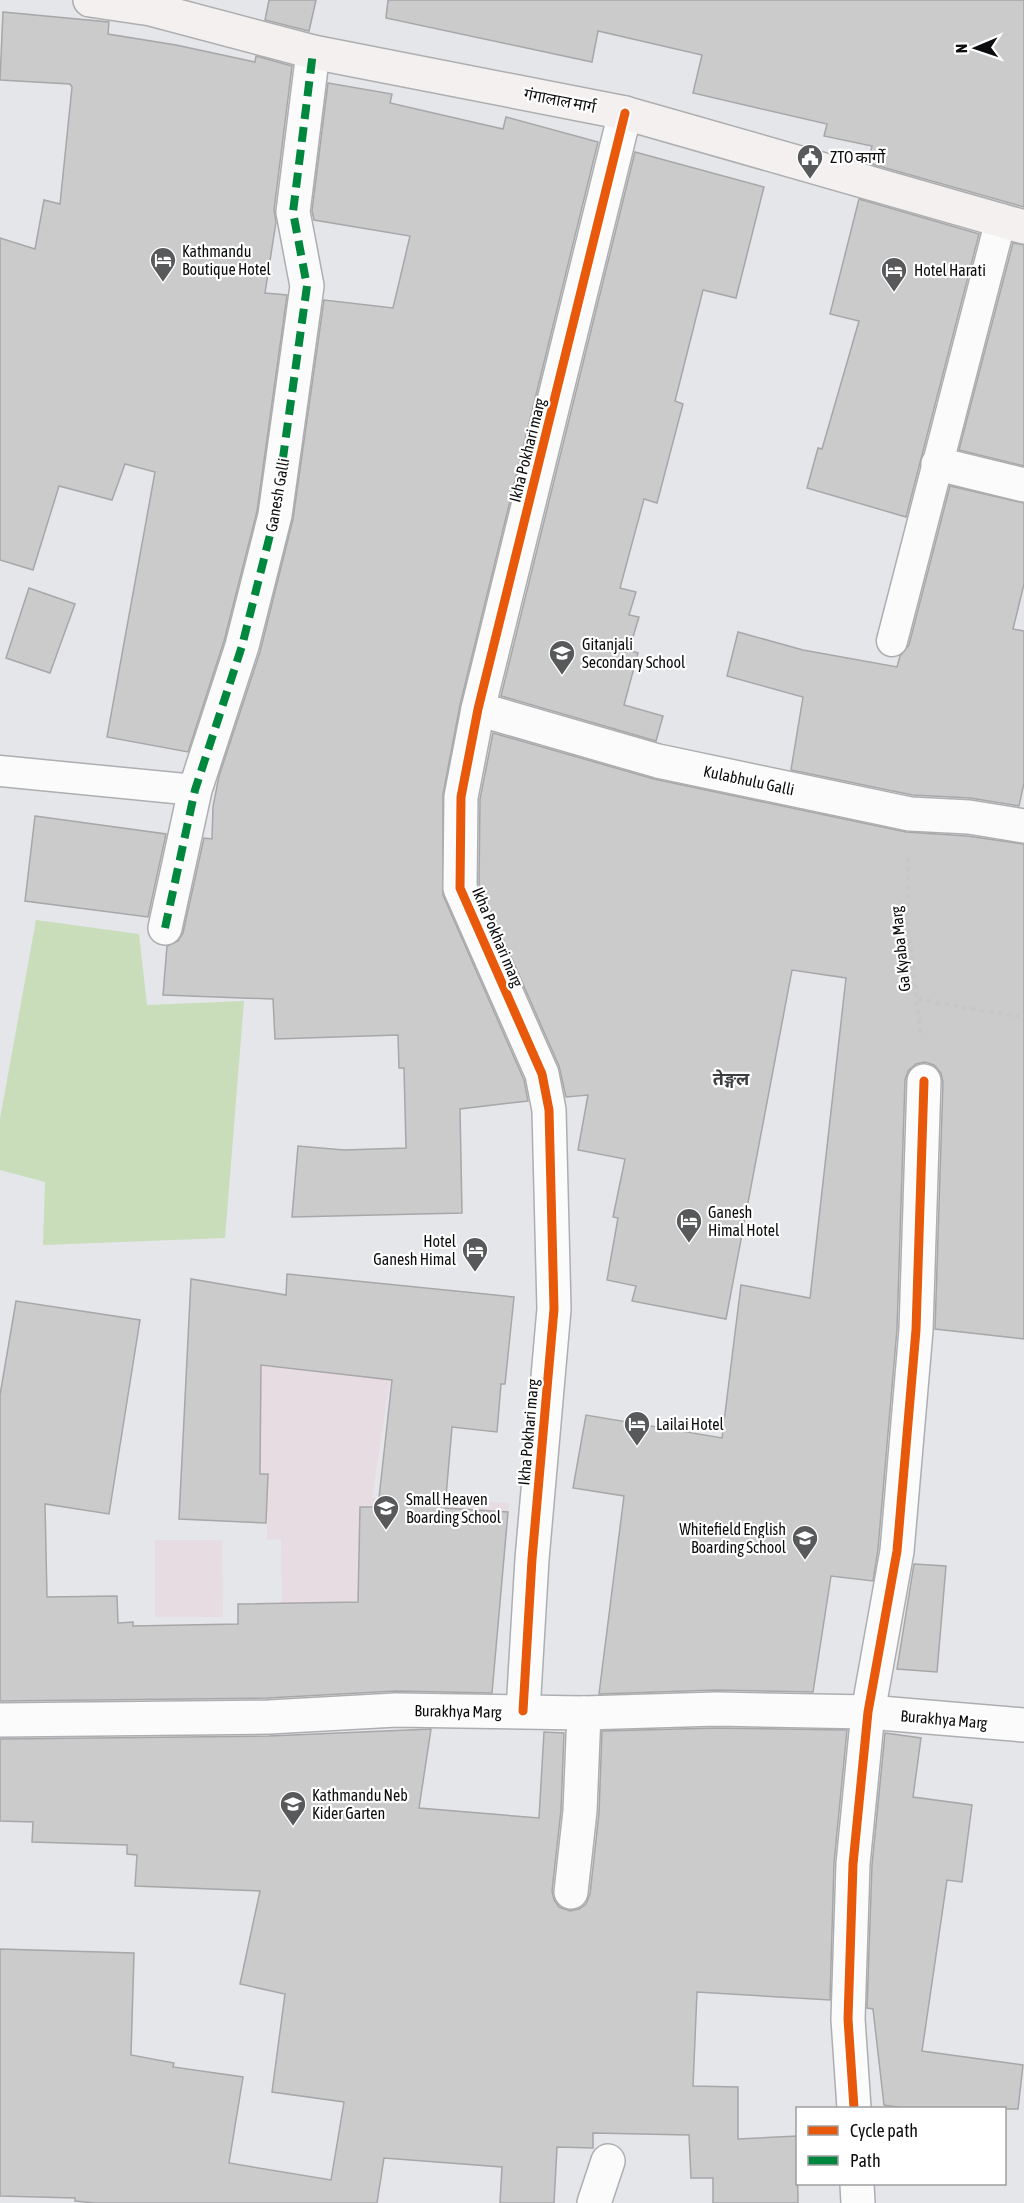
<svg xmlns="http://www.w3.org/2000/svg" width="1024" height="2203" viewBox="0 0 1024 2203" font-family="'Asap Condensed','Noto Sans Devanagari',sans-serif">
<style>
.education{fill:#e8dce3}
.green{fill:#c9ddbb}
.building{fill:#cbcbcc;stroke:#a7a7a9;stroke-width:1.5}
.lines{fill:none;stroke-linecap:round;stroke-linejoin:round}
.lane-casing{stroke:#adaeb0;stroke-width:33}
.street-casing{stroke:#adaeb0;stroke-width:36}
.secondary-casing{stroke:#adaeb0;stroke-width:36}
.path{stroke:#c7c7c8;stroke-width:4;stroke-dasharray:4.5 4.5;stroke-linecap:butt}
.lane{stroke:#fbfbfc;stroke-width:30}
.street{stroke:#fbfbfc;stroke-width:33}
.secondary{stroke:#f3f0ef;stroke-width:33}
.quiet{stroke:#00873e;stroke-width:8;stroke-dasharray:15 8;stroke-linecap:butt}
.cycleway-casing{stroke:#fff;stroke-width:13}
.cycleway{stroke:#e8590c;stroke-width:9}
.labels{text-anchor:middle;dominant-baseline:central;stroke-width:4.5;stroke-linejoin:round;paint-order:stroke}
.street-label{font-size:16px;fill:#0c0d0e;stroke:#fff}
.poi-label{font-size:16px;fill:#0c0d0e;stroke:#fff;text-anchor:start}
.neighbourhood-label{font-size:18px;font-weight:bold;fill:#3c3e41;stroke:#fff}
</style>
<rect width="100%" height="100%" fill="#e4e6e9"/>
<g class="education">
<polygon points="197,1358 390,1380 372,1498 509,1503 492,1700 411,1693 335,1692 262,1698 282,1598 281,1539 267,1540 268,1474 191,1470"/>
<polygon points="155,1540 222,1540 223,1617 155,1617"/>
</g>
<polygon class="green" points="36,920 139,934 147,1005 244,1001 225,1238 43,1245 45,1182 0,1170 0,1119"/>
<g class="building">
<polygon points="269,0 316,0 309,31 265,20"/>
<polygon points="388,0 1024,0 1024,207 868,163 872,146 824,136 827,124 693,93 702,55 598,31 592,62 386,18"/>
<polygon points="3,12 109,22 108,34 176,45 255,62 256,56 292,66 274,210 276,222 265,293 287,295 257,511 224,641 188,752 107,737 155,472 125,464 112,500 59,486 33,570 0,560 0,238 35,249 44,200 60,204 72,87 70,84 0,80"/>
<polygon points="328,83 392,94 390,103 503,129 506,117 598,142 460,705 443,794 443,895 524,1080 528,1101 460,1109 462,1213 292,1217 298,1146 344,1150 406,1148 404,1068 399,1068 398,1035 275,1039 273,999 163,995 167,946 178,941 183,933 204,838 212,839 213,807 219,776 260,652 293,519 324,300 393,308 410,236 314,220 312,211"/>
<polygon points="635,152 764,187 736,298 703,290 675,401 683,404 657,503 644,499 620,588 636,592 629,615 639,617 629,650 638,653 624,705 663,716 656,741 501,696"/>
<polygon points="859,199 979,234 906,517 807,488 818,448 822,449 859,321 830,314"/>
<polygon points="1013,243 1024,245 1024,466 959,450"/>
<polygon points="950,486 1024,503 1024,584 1013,629 1024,631 1024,783 1019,806 970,798 912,795 791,770 803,697 727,676 738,632 803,650 897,667 900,656 909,645"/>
<polygon points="29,588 75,604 50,673 6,658"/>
<polygon points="493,733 654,779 906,832 967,836 1024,844 1024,1339 935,1329 943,1082 941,1073 934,1065 925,1062 916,1064 908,1071 905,1080 897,1329 878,1549 873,1581 831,1576 813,1692 716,1690 599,1694 624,1496 573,1488 586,1415 722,1438 741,1285 810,1298 846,978 792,970 726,1319 632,1301 636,1286 607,1280 618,1218 613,1217 625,1159 578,1150 588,1095 566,1097 559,1066 479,884 480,799"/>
<polygon points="35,816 166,834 148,917 25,901"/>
<polygon points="287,1274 514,1297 505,1384 501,1384 497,1432 452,1427 445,1508 508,1512 492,1693 396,1691 268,1698 0,1701 0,1395 16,1301 140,1320 109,1514 45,1504 47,1597 117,1596 118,1623 133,1622 133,1626 238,1624 238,1604 358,1602 360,1507 378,1507 392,1380 261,1365 260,1474 268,1474 266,1523 179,1519 191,1279 286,1295"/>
<polygon points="914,1564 946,1566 937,1672 897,1669"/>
<polygon points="717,1728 847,1730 834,1863 830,2000 697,1992 693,2086 738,2087 738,2139 797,2136 798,2203 713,2203 713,2178 691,2178 689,2135 593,2133 593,2148 557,2147 554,2203 500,2203 502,2167 384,2158 377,2203 95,2203 75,2201 75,2198 0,2196 0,1949 134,1953 131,2055 174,2063 173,2067 243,2077 229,2163 331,2180 344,2102 272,2092 285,1994 240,1984 260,1891 135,1886 137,1855 127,1854 127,1845 32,1842 33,1822 0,1821 0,1739 269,1736 431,1729 419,1808 539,1818 544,1732 564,1733 561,1810 552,1891 554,1900 559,1907 570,1911 579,1909 586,1904 590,1894 599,1813 602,1731"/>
<polygon points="885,1733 921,1738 913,1797 972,1805 962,1882 947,1880 922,2051 1023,2065 1018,2109 911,2109 884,2105 873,2009 867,2008 872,1865"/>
</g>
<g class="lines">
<g class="lane-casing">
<g id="lane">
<polyline points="892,641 1001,219"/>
<polyline points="0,771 195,790"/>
</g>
</g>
<g class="street-casing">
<g id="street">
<polyline points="938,464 1024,485"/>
<polyline points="478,709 658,761 910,814 969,817 1024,826"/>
<polyline points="165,928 195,790 242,646 275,515 307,286 293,212 313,52"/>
<polyline points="523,1711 532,1559 554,1309 549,1110 542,1074 460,888 461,797 478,709 625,113"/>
<polyline points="0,1720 269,1717 396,1710 584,1713 717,1709 868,1712 1024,1725"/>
<polyline points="571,1892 580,1811 584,1713"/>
<polyline points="854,2108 848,2019 853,1864 868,1712 897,1551 916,1330 924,1081"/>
<polyline points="857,2184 858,2203"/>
<polyline points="594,2203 608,2161"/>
</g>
</g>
<g class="secondary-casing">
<polyline id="secondary" points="90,0 151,9 313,52 625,113 1024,227"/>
</g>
<g class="path">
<polyline points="908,858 907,915 921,1038"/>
<polyline points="918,999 1024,1018"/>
</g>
<use href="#lane" class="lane"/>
<use href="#street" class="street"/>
<use href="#secondary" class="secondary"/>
<polyline class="quiet" points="165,928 195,790 242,646 275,515 307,286 293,212 313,52"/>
<g class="cycleway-casing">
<g id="cycleway">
<polyline points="523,1711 532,1559 554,1309 549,1110 542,1074 460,888 461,797 478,709 625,113"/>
<polyline points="854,2108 848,2019 853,1864 868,1712 897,1551 916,1330 924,1081"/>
</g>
</g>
<use href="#cycleway" class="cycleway"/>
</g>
<defs>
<g id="civic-pin" transform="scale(1.35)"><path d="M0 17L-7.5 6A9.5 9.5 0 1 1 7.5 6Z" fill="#58595b" stroke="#fff"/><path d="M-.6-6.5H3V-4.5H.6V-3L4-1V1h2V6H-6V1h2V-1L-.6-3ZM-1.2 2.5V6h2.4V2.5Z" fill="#fff"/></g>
<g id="hotel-pin" transform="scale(1.35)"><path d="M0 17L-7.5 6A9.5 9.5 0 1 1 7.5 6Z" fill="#58595b" stroke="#fff"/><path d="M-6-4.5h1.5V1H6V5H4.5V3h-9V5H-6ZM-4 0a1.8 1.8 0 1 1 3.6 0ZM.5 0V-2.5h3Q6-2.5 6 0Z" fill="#fff"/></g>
<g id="school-pin" transform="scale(1.35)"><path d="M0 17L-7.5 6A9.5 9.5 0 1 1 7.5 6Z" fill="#58595b" stroke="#fff"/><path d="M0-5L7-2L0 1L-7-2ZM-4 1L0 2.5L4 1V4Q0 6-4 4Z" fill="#fff"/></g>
</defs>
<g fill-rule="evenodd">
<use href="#civic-pin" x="810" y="157"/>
<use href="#hotel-pin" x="163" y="260"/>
<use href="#hotel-pin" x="894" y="270"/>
<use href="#school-pin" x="562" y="653"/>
<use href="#hotel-pin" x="689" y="1221"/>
<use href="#hotel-pin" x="475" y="1250"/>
<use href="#hotel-pin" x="637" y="1424"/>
<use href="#school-pin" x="386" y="1508"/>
<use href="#school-pin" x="805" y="1538"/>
<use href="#school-pin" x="293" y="1804"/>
</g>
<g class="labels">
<g class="street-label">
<text transform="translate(560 100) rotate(11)">गंगालाल मार्ग</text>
<text transform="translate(527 450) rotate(-76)">Ikha Pokhari marg</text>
<text transform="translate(277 495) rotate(-80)">Ganesh Galli</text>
<text transform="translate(749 780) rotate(12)">Kulabhulu Galli</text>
<text transform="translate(498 937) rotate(67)">Ikha Pokhari marg</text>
<text transform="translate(900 949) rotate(-96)">Ga Kyaba Marg</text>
<text transform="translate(528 1432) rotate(-85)">Ikha Pokhari marg</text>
<text transform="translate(458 1711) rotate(1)">Burakhya Marg</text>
<text transform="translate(944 1719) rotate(5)">Burakhya Marg</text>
</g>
<g class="poi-label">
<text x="830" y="157">ZTO कार्गो</text>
<text x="182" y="251">Kathmandu<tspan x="182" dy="18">Boutique Hotel</tspan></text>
<text x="914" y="270">Hotel Harati</text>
<text x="582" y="644">Gitanjali<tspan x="582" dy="18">Secondary School</tspan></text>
<text x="708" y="1212">Ganesh<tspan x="708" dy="18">Himal Hotel</tspan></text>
<text x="456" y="1241" text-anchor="end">Hotel<tspan x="456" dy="18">Ganesh Himal</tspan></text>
<text x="656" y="1424">Lailai Hotel</text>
<text x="406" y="1499">Small Heaven<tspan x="406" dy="18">Boarding School</tspan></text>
<text x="786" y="1529" text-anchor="end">Whitefield English<tspan x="786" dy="18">Boarding School</tspan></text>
<text x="312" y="1795">Kathmandu Neb<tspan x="312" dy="18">Kider Garten</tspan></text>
</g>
<g class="neighbourhood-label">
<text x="731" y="1078">तेङ्गल</text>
</g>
</g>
<rect x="796" y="2107" width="210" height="78" fill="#ffffff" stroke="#9e9e9f" stroke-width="1.5"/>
<rect x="808" y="2126" width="30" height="9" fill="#e8590c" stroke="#9e9e9f" stroke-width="1.5"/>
<text x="850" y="2137" font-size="18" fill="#0c0d0e">Cycle path</text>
<rect x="808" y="2156" width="30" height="9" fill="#00873e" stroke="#9e9e9f" stroke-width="1.5"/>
<text x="850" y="2167" font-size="18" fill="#0c0d0e">Path</text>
<g transform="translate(976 48) rotate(268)" stroke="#ffffff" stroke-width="4.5" paint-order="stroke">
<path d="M0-4.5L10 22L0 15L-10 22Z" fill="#0c0d0e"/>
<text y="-9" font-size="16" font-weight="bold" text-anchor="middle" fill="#0c0d0e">N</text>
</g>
</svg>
